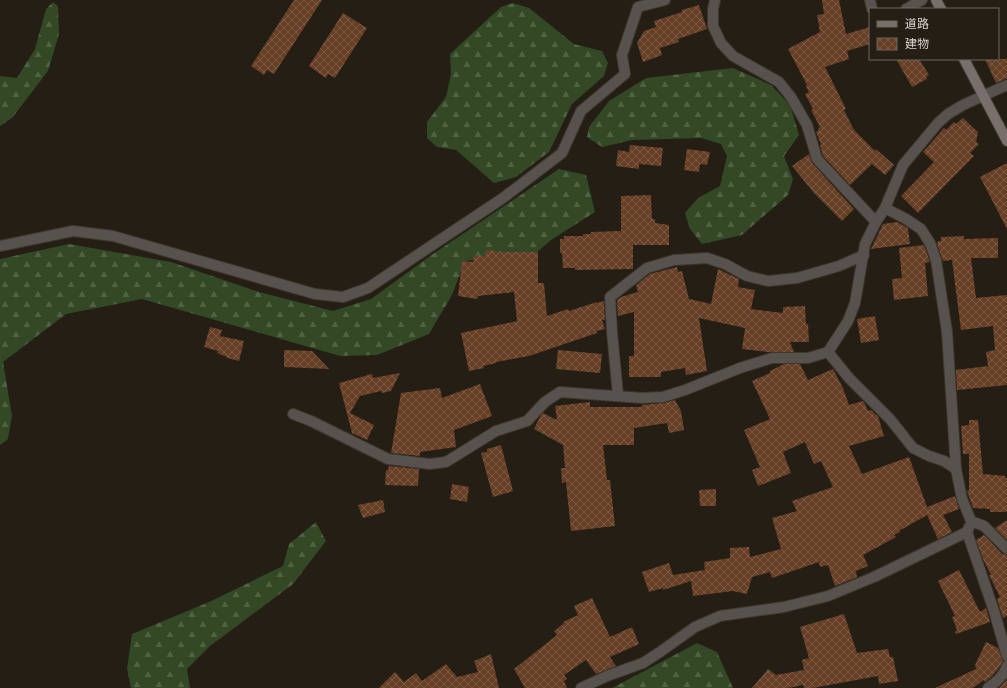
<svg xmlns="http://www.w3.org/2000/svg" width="1007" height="688" viewBox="0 0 1007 688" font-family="Barlow,'Noto Sans JP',sans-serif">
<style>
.forest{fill:url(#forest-firs)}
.building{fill:url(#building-cross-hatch)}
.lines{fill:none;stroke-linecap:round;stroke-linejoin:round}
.street-casing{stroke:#3d382e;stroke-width:12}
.secondary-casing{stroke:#3d382e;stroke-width:12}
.street{stroke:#58524f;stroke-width:10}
.secondary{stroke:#786e6b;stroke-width:10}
</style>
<defs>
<pattern id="forest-firs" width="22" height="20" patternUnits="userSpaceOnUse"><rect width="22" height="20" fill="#334825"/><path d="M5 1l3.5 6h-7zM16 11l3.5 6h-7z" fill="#506244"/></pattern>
<pattern id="building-cross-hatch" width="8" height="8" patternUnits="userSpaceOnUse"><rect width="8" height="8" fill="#673f26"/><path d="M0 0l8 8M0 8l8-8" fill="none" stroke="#7c5a44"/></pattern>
</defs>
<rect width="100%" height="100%" fill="#241e14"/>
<g class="forest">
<polygon points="53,2 58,6 59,34 48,71 12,118 0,126 0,76 17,78 35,49 46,9"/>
<polygon points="513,3 529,8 574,44 602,51 608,63 604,76 572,104 549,152 516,177 494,183 456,150 437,147 427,138 427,122 446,97 451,74 450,54 501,7"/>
<polygon points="733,68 771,85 790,105 799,135 784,156 793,179 788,195 742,235 702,244 690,229 685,213 698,198 720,186 727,156 721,144 701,138 632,140 602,147 587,137 589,127 609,101 646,78"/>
<polygon points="559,169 586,175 595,212 551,240 536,253 465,261 452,295 429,334 377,355 340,356 142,299 66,314 3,362 12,416 8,439 0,445 0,259 69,244 171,262 259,292 333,311 371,299 433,254"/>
<polygon points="316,522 326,541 293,584 210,646 187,669 190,688 131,688 127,669 132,634 209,602 283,566 289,544"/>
<polygon points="697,643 717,652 733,688 612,688"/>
</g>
<g class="building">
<polygon points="294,0 322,0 274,74 267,70 264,75 251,66"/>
<polygon points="822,0 839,0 846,34 870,27 870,44 847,51 849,59 825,67 846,109 844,110 854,130 875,151 876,149 894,165 885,175 872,164 850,185 823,156 820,145 821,144 816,132 819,130 818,128 820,127 811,110 813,109 805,94 809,92 806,86 807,85 788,49 820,32 817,15 824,14"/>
<polygon points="699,5 707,29 678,39 679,42 660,48 662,55 643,62 637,43 644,31 656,27 654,21 682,12 682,10"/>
<polygon points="343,13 367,28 335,78 328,74 326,78 309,66"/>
<polygon points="896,59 919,59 929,75 926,77 927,79 912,87"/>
<polygon points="985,59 1007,59 1007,78 996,83"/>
<polygon points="963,118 978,132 976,142 979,144 970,153 974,156 918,213 901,196 934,162 923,152 944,128 946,130 954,122 956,124"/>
<polygon points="630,145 663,148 661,166 639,164 639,169 616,166 618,150 629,152"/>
<polygon points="687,149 710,152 707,165 700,164 699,172 684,170"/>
<polygon points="809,154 812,163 854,209 842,221 814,193 792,166"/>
<polygon points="1007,163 1007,229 980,177"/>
<polygon points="651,195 652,219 655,219 655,223 669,225 669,245 633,245 633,269 575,270 575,268 563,268 562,253 560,253 560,239 564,239 564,236 583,236 583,234 591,234 591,232 621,231 621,196"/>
<polygon points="897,222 908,228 910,244 871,249 883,224"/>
<polygon points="964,236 964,239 998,238 998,258 971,258 976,298 1007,295 1007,385 957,390 956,370 988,366 986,352 995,350 993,326 961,330 952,260 943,261 937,244 938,241 941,241 941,237"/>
<polygon points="924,245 930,262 925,263 928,296 894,300 892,279 902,278 899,248"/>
<polygon points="486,250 503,252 538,252 538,283 544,283 547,316 568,309 569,311 597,302 597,303 604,301 605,320 602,320 605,329 596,331 597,333 529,356 496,362 496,363 483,366 484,368 469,371 461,333 517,321 514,292 478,296 477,299 458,296 462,261 473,262 474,255 485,256"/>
<polygon points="677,267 678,272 682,271 689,299 711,304 718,269 739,279 738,287 755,290 751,309 783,313 783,307 805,306 806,324 808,324 809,342 790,342 794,352 768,352 742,349 745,328 699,318 707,371 686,375 685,368 661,372 661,377 629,377 629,356 634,356 634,312 618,316 617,300 621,297 638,292 636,285 650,274"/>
<polygon points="875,316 879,340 861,343 857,319"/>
<polygon points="210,327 222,330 220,336 244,341 239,361 227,358 227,357 217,353 218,351 204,347"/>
<polygon points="284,350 312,351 329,369 284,367"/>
<polygon points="558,350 602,354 600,373 556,369"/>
<polygon points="784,364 800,364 808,380 833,369 843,388 849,405 863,401 865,404 868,411 872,410 875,415 876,414 878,416 884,436 849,446 862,474 909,457 927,507 955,496 959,509 943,515 952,532 938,539 927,515 899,531 900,532 894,535 896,537 863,555 868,566 856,571 857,577 835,586 828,565 820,567 819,562 772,578 770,572 752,577 747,594 733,591 693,596 691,581 663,590 663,588 649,592 642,572 669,563 673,575 705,570 704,562 730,558 730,548 749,547 750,557 781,549 772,518 797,511 792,501 833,487 821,461 814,464 805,442 783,452 791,473 758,486 752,470 760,467 744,430 770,419 752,381 770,373 770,371"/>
<polygon points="400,373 391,391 382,393 381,391 360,396 350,413 374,425 367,440 352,433 339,383 372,374 373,378"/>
<polygon points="480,384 492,416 454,430 456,447 420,452 420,456 391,453 401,393 440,388 442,398"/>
<polygon points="675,400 681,411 684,430 669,433 667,423 634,428 634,445 603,445 607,480 610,480 615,526 571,531 566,482 562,483 561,468 565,468 563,445 534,429 541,415 543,413 557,420 555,406 590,402 590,407 642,407 642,405 664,403"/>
<polygon points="969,420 978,420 983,474 1005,476 1005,478 1007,478 1007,512 990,512 990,509 973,508 967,491 969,490 969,454 963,454 961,426 969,425"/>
<polygon points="501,445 513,491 493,497 481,453 487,452 487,449"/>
<polygon points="389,466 419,469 418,486 385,485 386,470 388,470"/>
<polygon points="452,484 469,487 467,502 450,499"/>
<polygon points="716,489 716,506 700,506 699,490"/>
<polygon points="383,500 385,512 363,518 358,505"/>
<polygon points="1007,520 1007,540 995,528"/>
<polygon points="984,535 1002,554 1007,555 1007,616 1003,618 997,599 1000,597 989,575 991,575 983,559 976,540"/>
<polygon points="959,570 980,612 986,608 990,622 956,634 955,632 957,630 952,617 955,616 938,581"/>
<polygon points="592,598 610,637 632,627 639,644 610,657 616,666 596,674 586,660 564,675 567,679 564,681 567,688 525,688 514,669 557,635 554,631 564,623 563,622 578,615 574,606"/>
<polygon points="844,614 857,653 888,649 890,657 893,657 898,681 879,684 878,676 813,688 804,688 803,685 788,688 752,688 768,669 776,675 804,670 802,660 809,658 800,627"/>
<polygon points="986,642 998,648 1003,661 998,669 992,676 985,682 984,680 973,688 935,688 976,669 975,665"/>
<polygon points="491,654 499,688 379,688 395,672 404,682 416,673 422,681 446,664 457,677 478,672 474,661"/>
<polygon points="1007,680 1007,688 999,688"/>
</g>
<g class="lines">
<g class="street-casing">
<g id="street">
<polyline points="715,0 713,9 713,26 721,43 733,56 779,82 791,97 807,125 817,159 876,222"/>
<polyline points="870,0 872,9"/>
<polyline points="906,9 922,0"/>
<polyline points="885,208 906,219 921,229 930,243 936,260 947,332 956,469 962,499 971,521 984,526 1007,549"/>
<polyline points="0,246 73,231 113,236 315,294 343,297 368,288 503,198 562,153 581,111 625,74 622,55 638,7 665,0"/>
<polyline points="828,352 849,378 890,419 913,448 929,456 944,461 956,469"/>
<polyline points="618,395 612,332 610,297 647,268 674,260 707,258 725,264 747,276 768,281 797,278 839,266 864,255"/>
<polyline points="293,414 311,421 388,459 430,464 446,462 496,431 527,421 545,402 560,392 642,398 663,397 685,390 740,368 772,358 808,358 828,352 848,321 855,303 865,244 876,222 885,208 903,165 938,123 948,114 963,105 1007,85"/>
<polyline points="969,527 967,532 994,611 1007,656"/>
<polyline points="581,688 607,676 643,663 660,652 695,627 720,616 784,607 828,596 874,577 967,532"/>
<path d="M988,688C996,682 1004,676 1007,666"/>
</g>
</g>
<g class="secondary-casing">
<g id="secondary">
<polyline points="936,0 941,9"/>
<polyline points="964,59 1007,141"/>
</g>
</g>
<use href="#street" class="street"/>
<use href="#secondary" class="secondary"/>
</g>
<rect x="869" y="8" width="130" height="52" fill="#241e14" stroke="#6c675f"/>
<rect x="877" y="21" width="20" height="6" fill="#786e6b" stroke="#6c675f"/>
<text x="905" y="28" font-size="12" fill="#d9d5cf">道路</text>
<rect x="877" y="38" width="20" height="12" fill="url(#building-cross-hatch)" stroke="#6c675f"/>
<text x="905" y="48" font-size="12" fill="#d9d5cf">建物</text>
</svg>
